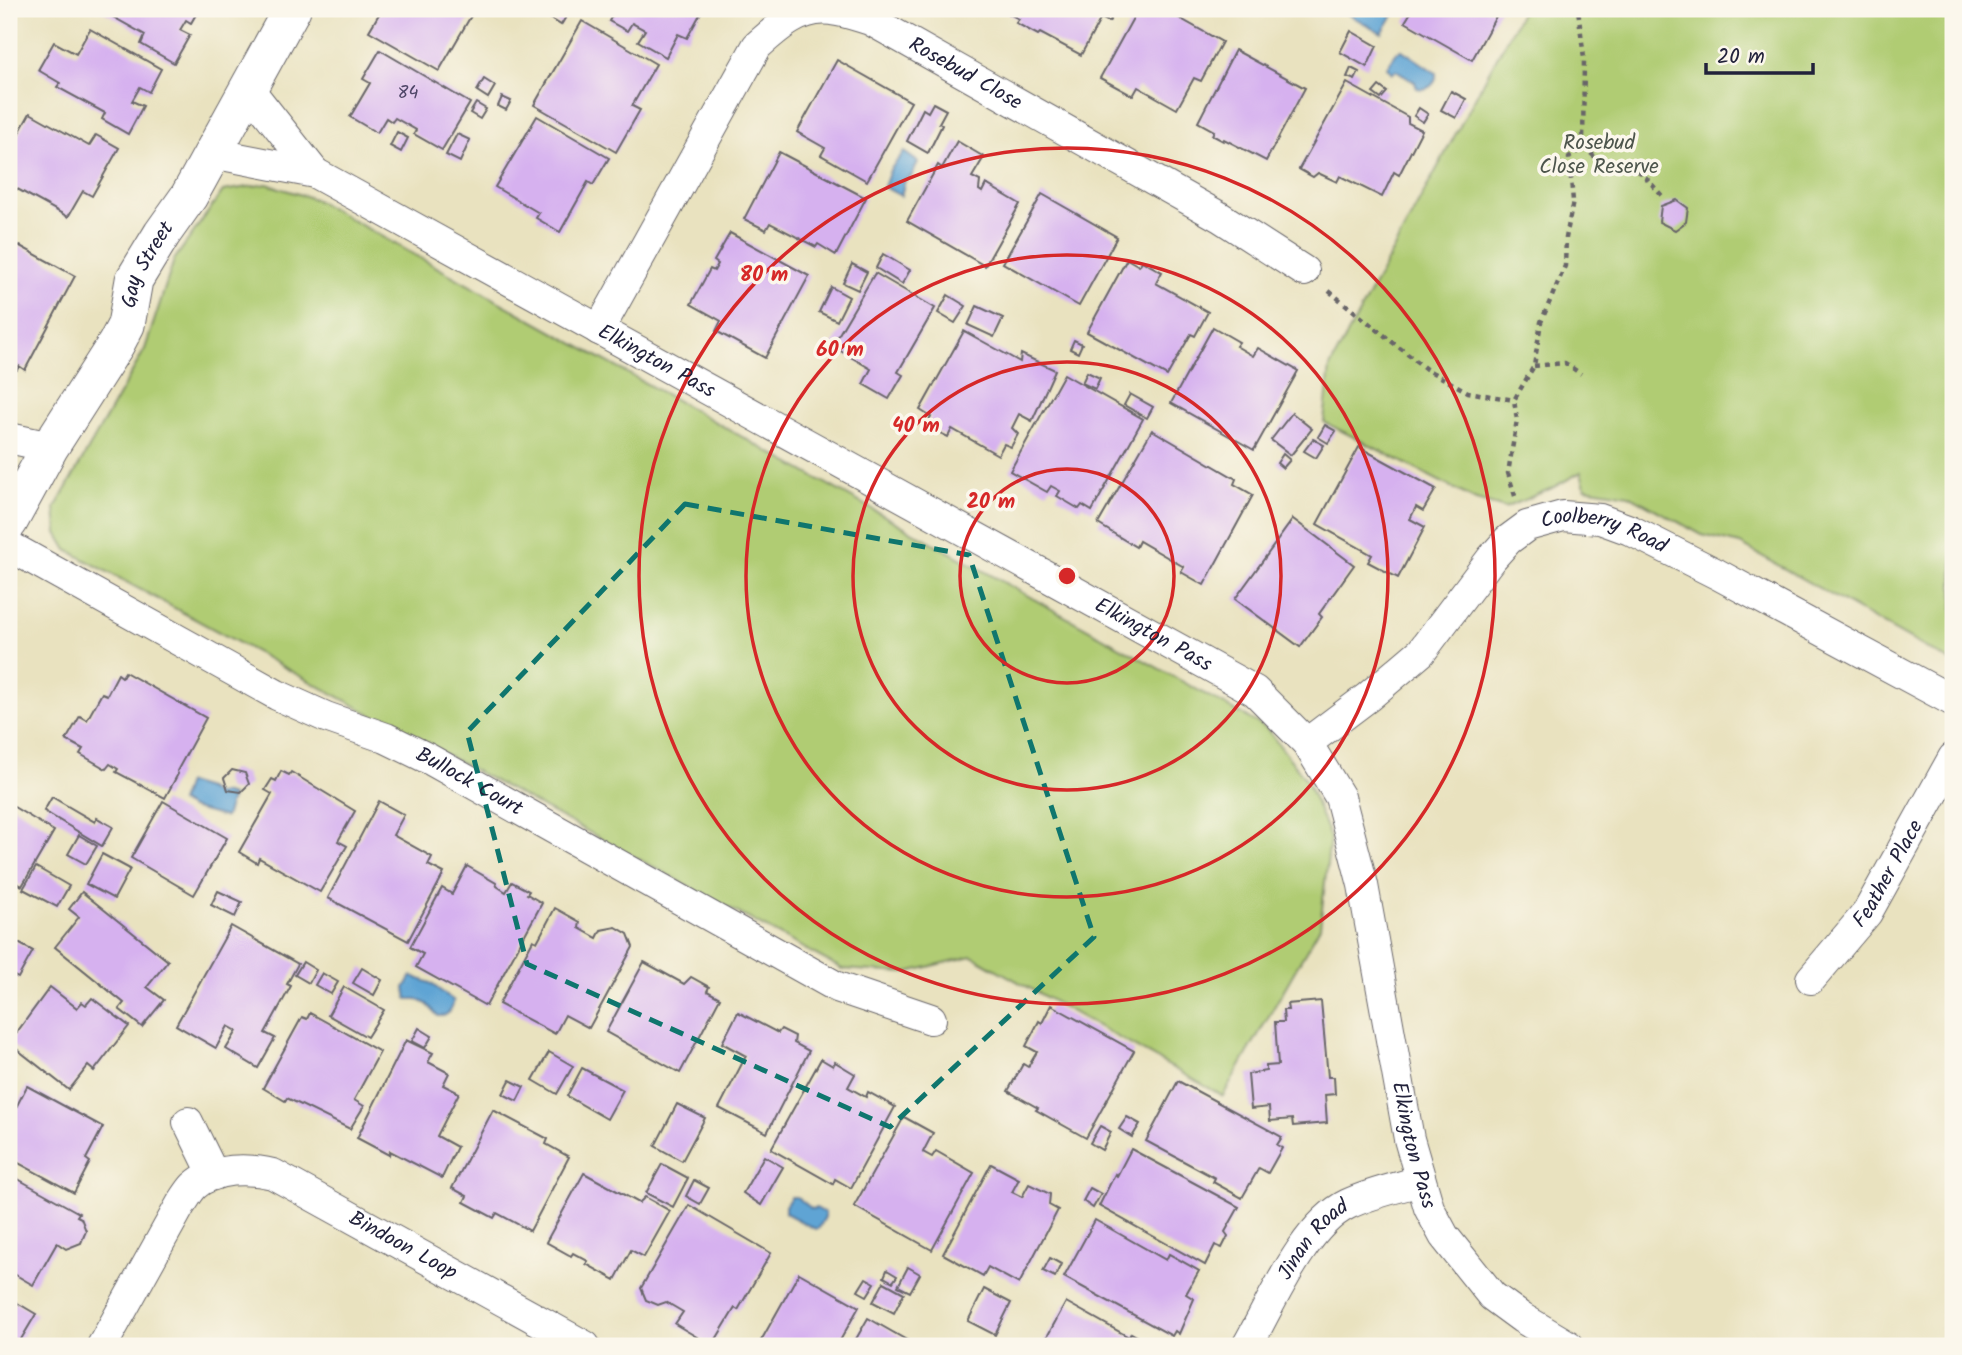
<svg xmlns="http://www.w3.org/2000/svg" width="1962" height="1355" viewBox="0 0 1962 1355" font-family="Kalam,sans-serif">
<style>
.green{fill:#b0cc73;stroke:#697757;stroke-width:2}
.water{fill:#5fa4d4;stroke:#406388;stroke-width:2}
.building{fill:#d6b1ef}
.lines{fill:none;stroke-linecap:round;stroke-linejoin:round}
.minor-casing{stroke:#686569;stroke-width:32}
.tertiary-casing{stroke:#686569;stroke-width:39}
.path{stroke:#686569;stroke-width:4.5;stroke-dasharray:5 5;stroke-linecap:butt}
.minor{stroke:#fff;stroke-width:30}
.tertiary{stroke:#fff;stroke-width:37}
.marked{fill:none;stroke:#0f766e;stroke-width:5;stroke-dasharray:14 9;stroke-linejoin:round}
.ring{fill:none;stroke:#d62828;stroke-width:3.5}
.labels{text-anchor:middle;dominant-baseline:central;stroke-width:7;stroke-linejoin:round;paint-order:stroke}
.number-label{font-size:18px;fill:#4f4668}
.street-label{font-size:21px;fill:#22223b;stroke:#fbf7ec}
.park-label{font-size:21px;fill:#4d554c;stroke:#fbf7ec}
.centre{fill:#d62828;stroke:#fbf7ec;stroke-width:3.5}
.ring-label{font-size:21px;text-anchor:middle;font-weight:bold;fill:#d62828;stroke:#fbf7ec;stroke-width:7;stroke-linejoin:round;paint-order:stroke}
</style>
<rect width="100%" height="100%" fill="#fbf7ec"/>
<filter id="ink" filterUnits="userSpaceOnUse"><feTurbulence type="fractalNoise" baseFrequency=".0143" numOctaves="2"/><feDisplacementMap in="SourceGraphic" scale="14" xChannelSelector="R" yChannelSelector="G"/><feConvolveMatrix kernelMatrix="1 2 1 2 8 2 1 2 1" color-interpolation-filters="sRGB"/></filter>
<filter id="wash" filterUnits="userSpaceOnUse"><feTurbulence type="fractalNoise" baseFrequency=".00686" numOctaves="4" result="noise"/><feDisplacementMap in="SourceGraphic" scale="28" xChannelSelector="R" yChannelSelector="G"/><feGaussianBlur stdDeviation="1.57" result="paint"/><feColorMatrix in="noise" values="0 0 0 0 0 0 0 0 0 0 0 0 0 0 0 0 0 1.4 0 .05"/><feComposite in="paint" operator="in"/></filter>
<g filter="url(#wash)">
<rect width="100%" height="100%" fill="#e9e2bf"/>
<g class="green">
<polygon points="1523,9 1953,9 1953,663 1740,544 1702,535 1629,495 1585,488 1581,472 1552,488 1505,508 1476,500 1324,422 1330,367"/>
<polygon points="267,184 314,199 1266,728 1307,781 1330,838 1320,927 1223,1096 972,956 904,973 842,969 67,550 57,533 55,508 145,349 174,260 223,191"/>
</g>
<g class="water">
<polygon points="1349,9 1382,9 1393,15 1382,33 1346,13"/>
<path d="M1402,50L1436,73C1437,84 1428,91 1417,88L1415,82L1396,70L1392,73L1387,67L1397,52Z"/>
<polygon points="904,152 918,162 911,177 905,180 901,196 884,187 890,170"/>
<polygon points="187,783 207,789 217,795 222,793 232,796 225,817 191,808 180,802"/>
<path d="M412,976L430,983L454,1001C451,1009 449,1017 438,1016L427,1004L417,999H407L405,988Z"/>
<polygon points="791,1197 797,1197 812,1209 816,1208 825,1213 825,1217 819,1228 815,1229 785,1213 785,1206"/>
</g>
<g id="blocks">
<g class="building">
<polygon points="99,9 199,9 191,23 186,20 180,30 190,35 174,63 141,44 145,35"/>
<polygon points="382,9 475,9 439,71 369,31"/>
<polygon points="553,9 567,15 561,25 548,17"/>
<polygon points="607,9 703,9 687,38 678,34 666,57 638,41 645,30 632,23 627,31 609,21 614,12"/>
<polygon points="1005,9 1117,9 1109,22 1101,18 1081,55 1040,33 1038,35 1016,23 1019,19 1004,11"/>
<polygon points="1138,9 1163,9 1222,42 1201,81 1194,78 1177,109 1138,87 1133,96 1100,78"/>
<polygon points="1263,9 1279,9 1275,15"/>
<polygon points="1413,9 1500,9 1472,60 1405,22"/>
<polygon points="582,21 656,64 632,106 640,110 616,152 534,105"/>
<polygon points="90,29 161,69 149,92 140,87 132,101 143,106 128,134 102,119 105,113 57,87 60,83 38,70 54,42 76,54"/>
<polygon points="1351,31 1377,46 1367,67 1340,52"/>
<polygon points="380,50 470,103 442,150 414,134 416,130 395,118 392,122 386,118 377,133 350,117 370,83 363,79"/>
<polygon points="1235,50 1305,88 1266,161 1224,139 1223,141 1212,135 1214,131 1198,122"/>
<polygon points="837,60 911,102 867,181 821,155 825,148 797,132"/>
<polygon points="1351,68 1359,72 1355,80 1347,77"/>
<polygon points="484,79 495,86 488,98 477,91"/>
<polygon points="1347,83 1408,117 1408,123 1422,130 1399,175 1394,172 1382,197 1340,176 1337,182 1318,173 1313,177 1299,169"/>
<polygon points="1379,86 1387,92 1381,99 1373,93"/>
<polygon points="1451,91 1466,99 1456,118 1441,110"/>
<polygon points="502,97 511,101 506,110 498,106"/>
<polygon points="476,103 486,109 480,119 470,113"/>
<polygon points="933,103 946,110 939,123 942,125 928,153 907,141 923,109 928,112"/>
<polygon points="1419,108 1428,114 1423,122 1414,116"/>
<polygon points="30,113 89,146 96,135 119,148 92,196 83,191 68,217 10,185 12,181 9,179 9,151"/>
<polygon points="537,116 609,158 593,185 588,182 560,232 536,218 539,213 495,187"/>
<polygon points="397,132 408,138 401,152 390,146"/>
<polygon points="457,134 470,140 460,162 446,155"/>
<polygon points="957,141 984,157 972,177 980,181 979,190 982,192 986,184 1020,204 985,266 907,221 938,165 942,168"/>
<polygon points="779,152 866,198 836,255 818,244 816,247 770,223 766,230 744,219"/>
<polygon points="1042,194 1117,237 1079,306 1003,263"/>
<polygon points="1677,200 1688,208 1686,222 1675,230 1659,222 1661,206"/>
<polygon points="730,233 809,276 765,358 716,331 721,321 691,304 710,269 714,271 718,264 714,261"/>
<polygon points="9,240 75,276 25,370 19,366 17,370 9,374"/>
<polygon points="883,254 910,270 902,284 876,268"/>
<polygon points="1127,259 1139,266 1142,261 1162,272 1156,283 1208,312 1195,336 1191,334 1167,376 1087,332"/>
<polygon points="852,264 867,272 858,290 843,283"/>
<polygon points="875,273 935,308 898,372 903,375 889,399 863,384 871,369 832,346"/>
<polygon points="831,287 849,297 837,321 819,312"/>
<polygon points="948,295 966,306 955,323 938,313"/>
<polygon points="977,306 1003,318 994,337 968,325"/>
<polygon points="1213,327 1239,342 1236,346 1253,356 1258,348 1298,371 1254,450 1171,403"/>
<polygon points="964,331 1020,362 1021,354 1055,370 1032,421 1019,414 1012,428 1018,434 1011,447 1004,444 998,455 952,429 948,437 926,426 931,417 920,410"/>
<polygon points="1074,340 1082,344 1078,353 1070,349"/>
<polygon points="1087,372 1100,378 1095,389 1082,383"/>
<polygon points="1064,374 1143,419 1092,511 1082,505 1079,509 1057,496 1060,491 1051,486 1047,492 1010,471"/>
<polygon points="1130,394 1153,407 1147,418 1124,405"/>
<polygon points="1292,413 1312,429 1291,455 1271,440"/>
<polygon points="1325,425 1336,431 1328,443 1318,437"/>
<polygon points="1152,430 1236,479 1234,484 1253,495 1204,585 1181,572 1184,567 1139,541 1136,547 1098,524"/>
<polygon points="1313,439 1324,445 1316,458 1304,451"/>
<polygon points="1359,447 1436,489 1423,511 1416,507 1410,519 1425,527 1398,578 1368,562 1372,555 1317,524"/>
<polygon points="1283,454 1290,460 1283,468 1277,463"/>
<polygon points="1293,519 1354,565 1319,614 1322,617 1300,647 1235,599"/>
<polygon points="125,672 206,718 177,771 178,774 165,798 116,772 118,769 110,764 106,769 80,754 83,749 66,740 80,716 87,720 102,693 107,695 118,674 122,677"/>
<polygon points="232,770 245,773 249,784 241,792 228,790 224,778"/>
<polygon points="281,771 289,775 291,772 355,811 338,841 347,846 320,892 259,858 257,863 239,852 272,794 265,790 272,779 276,781"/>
<polygon points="52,797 95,822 97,818 113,827 102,846 44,811"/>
<polygon points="163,801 227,838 194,895 131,858"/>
<polygon points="379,801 404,815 393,835 432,857 428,865 444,873 408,941 328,898"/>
<polygon points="9,804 54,831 22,886 9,879"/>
<polygon points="79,835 97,846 86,864 68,854"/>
<polygon points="102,854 130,869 114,899 86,884"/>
<polygon points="467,866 496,883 497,886 506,892 512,882 529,891 527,894 542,903 486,1006 416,967 423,954 410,947 442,888 452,894"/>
<polygon points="36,867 69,886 57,907 23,889"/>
<polygon points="218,891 242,902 235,917 211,905"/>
<polygon points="82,892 168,961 147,987 164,1000 142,1027 119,1009 124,1003 55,947 79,917 69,909"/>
<polygon points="555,908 580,922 579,928 597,938 601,930 616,927 628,934 633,947 589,1028 565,1015 555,1034 499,1004 533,940 537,942"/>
<polygon points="231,926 298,964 287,984 291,986 265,1033 275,1038 258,1068 226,1049 237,1031 228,1026 216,1048 176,1025"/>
<polygon points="9,938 33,951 18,978 9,973"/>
<polygon points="303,962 316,970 309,983 295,975"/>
<polygon points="644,962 684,984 691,977 709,987 707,991 720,998 680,1073 606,1032"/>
<polygon points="362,968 382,980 374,995 353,983"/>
<polygon points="322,973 338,982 331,994 315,985"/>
<polygon points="50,987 77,1008 82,1002 86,1005 92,998 129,1026 94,1071 88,1066 69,1090 9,1043"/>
<polygon points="344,987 384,1010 367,1037 328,1015"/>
<polygon points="1321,1001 1328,1077 1334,1077 1335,1094 1325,1095 1327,1123 1293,1126 1292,1119 1270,1121 1269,1107 1251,1109 1248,1074 1266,1071 1266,1066 1278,1065 1275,1022 1284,1022 1283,1010 1288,1010 1287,1004"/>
<polygon points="1051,1005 1134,1051 1086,1138 1036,1110 1038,1108 1008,1091 1023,1064 1028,1067 1037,1052 1026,1046 1039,1021 1042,1023"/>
<polygon points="738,1012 778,1033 781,1029 795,1036 794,1043 809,1051 767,1133 719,1108 746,1056 722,1043"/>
<polygon points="310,1013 380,1052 354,1100 364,1106 350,1129 287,1098 285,1101 263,1088 302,1017 307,1019"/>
<polygon points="419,1028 432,1036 425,1048 412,1041"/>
<polygon points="406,1040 433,1053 428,1062 449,1073 443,1085 459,1093 437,1136 457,1147 442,1178 390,1151 389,1155 357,1138"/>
<polygon points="549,1052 573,1066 557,1094 533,1080"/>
<polygon points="821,1059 833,1066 835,1062 855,1074 848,1087 866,1097 868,1092 895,1107 851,1188 835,1179 833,1184 771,1149"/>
<polygon points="582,1068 623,1090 607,1119 567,1096"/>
<polygon points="510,1080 524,1087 517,1101 503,1094"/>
<polygon points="1178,1081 1282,1137 1277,1145 1282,1148 1268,1173 1259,1168 1242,1198 1213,1182 1215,1178 1146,1141"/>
<polygon points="27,1086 103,1127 86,1159 90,1162 74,1193 9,1158 9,1121"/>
<polygon points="677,1104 705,1118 682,1161 655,1146"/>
<polygon points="493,1110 548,1139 546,1144 569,1157 530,1231 497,1213 494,1218 464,1202 467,1196 452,1188"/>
<polygon points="904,1117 933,1133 923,1152 932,1157 936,1151 974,1173 932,1250 854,1206"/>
<polygon points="1127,1117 1140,1124 1132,1137 1119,1129"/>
<polygon points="1100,1126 1111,1132 1102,1150 1090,1143"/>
<polygon points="1131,1149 1239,1207 1225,1232 1228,1236 1222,1248 1215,1245 1205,1265 1099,1206 1115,1174 1117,1176"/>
<polygon points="764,1156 783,1167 761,1205 743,1193"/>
<polygon points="662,1164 688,1178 673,1207 646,1193"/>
<polygon points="991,1164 1019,1179 1012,1192 1022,1197 1029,1184 1050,1194 1049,1205 1058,1210 1019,1284 988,1267 983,1276 943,1254"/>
<polygon points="584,1173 639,1203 645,1197 670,1211 644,1257 631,1250 615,1280 586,1264 588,1261 573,1253 571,1256 546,1242"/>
<polygon points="9,1174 79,1213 77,1216 81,1218 86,1231 81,1243 66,1249 57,1243 33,1285 9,1271"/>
<polygon points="694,1180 709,1188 700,1204 686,1196"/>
<polygon points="1090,1188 1101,1194 1093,1208 1083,1201"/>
<polygon points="689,1205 771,1253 738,1310 735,1308 712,1346 675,1324 683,1312 666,1302 658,1305 646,1300 641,1288"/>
<polygon points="1095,1220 1166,1260 1169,1254 1199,1271 1186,1294 1194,1299 1179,1334 1175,1331 1172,1336 1064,1277"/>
<polygon points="1050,1258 1061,1264 1055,1277 1043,1271"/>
<polygon points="908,1267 920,1274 910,1292 898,1286"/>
<polygon points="887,1270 897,1276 893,1282 884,1277"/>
<polygon points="799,1273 859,1307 837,1346 758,1346"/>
<polygon points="866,1278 875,1283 867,1296 858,1291"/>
<polygon points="884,1282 904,1293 894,1313 873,1302"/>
<polygon points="984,1289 1011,1303 995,1335 968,1321"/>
<polygon points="9,1298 36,1314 17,1346 12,1343 9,1346"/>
<polygon points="1066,1302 1129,1337 1131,1333 1154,1346 1042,1346"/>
<polygon points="868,1318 917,1346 852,1346"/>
</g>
</g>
</g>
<g filter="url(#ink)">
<use href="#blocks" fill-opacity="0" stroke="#686569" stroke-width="2"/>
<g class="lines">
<g class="minor-casing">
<g id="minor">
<polyline points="248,88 315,173"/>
<path id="s1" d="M212,153L315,173L1255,691L1307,743L1340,797L1363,885L1409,1139L1429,1208L1444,1236L1492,1296L1522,1318L1569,1346"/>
<path id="s2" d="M599,330L757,46C778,27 801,6 831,10C844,11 857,16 870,20L1220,217L1304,271"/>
<polyline points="9,438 50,447"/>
<path id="s3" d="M9,546L277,695L326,717L386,738L429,759L837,987L931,1019"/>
<path id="s4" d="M1307,743L1368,697L1421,652L1491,559L1508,540L1527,526L1563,516L1600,519L1630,530L1717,574L1953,701"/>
<path id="s5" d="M1811,979L1867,913L1953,758"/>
<polyline points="188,1122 214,1175"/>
<path id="s6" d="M102,1346L181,1204C185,1199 189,1191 194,1186C215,1167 248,1168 273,1174L585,1346"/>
<path id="s7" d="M1247,1346C1271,1304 1304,1225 1348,1204C1371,1193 1396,1188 1420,1181"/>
</g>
</g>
<g class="tertiary-casing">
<g id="tertiary">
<path id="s8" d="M9,522L50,447L116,344L126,325L134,280L162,234L189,196L292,9"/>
</g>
</g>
<g class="path">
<polyline points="1583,147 1594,156 1642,173 1664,198"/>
<polyline points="1329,291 1426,369 1468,392 1514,400"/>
<polyline points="1534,366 1565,363 1581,374"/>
<polyline points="1515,496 1508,473 1517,420 1514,400 1534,366 1541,322 1565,266 1566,238 1573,201 1569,158 1583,147 1584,58 1578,9"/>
</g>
<use href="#minor" class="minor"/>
<use href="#tertiary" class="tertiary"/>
</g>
</g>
<path class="marked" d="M685,504L969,555L1094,937L890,1127L527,964L467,732Z"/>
<g class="ring">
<circle cx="1067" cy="576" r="107"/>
<circle cx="1067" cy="576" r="214"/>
<circle cx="1067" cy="576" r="321"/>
<circle cx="1067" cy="576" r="428"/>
</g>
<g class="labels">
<g class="number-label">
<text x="408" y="93">84</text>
</g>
<g class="street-label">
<text stroke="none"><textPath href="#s2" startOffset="560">Rosebud Close</textPath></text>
<text stroke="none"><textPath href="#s8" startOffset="294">Gay Street</textPath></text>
<text stroke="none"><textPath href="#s1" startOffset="495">Elkington Pass</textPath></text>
<text stroke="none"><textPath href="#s4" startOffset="392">Coolberry Road</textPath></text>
<text stroke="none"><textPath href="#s1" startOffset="1062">Elkington Pass</textPath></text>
<text stroke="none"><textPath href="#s3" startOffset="518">Bullock Court</textPath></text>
<text stroke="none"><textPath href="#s5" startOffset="131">Feather Place</textPath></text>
<text stroke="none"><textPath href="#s1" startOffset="1671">Elkington Pass</textPath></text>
<text stroke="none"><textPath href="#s7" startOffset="126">Jinan Road</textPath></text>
<text stroke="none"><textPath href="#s6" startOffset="416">Bindoon Loop</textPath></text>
</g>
<g class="park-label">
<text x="1599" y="143">Rosebud<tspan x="1599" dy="24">Close Reserve</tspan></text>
</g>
</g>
<circle cx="1067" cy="576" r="10" class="centre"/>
<g class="ring-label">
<text x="764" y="281">80 m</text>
<text x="840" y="356">60 m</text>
<text x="916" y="432">40 m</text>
<text x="991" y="508">20 m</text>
</g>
<rect width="1962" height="1355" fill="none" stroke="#fbf7ec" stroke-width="35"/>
<path d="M1706 63v10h107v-10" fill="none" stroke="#22223b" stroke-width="3.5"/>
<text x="1717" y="63" font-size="21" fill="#22223b" stroke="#fbf7ec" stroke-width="5" paint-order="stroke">20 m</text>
</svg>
